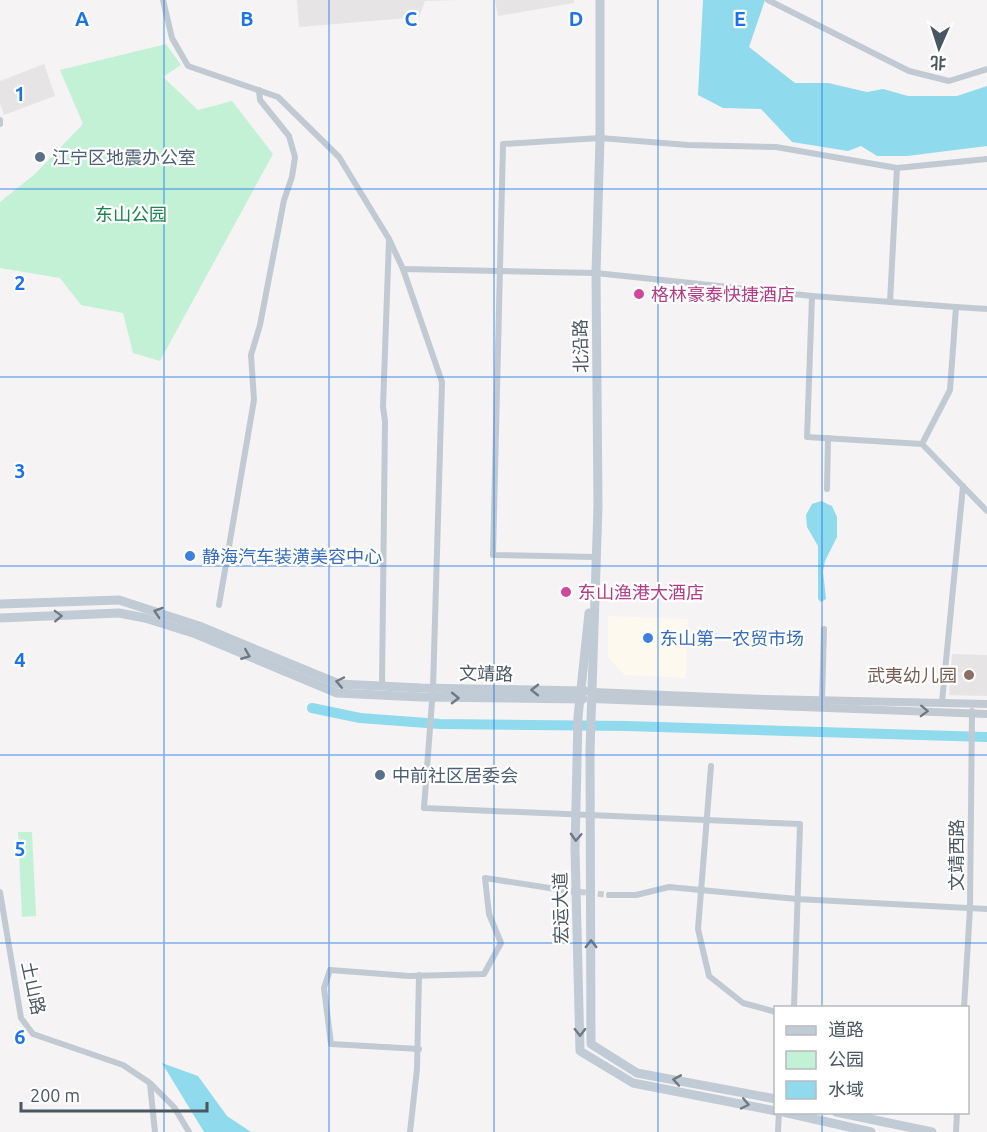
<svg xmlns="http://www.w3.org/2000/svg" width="987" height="1132" viewBox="0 0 987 1132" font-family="Ubuntu,'Noto Sans SC',sans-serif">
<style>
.commercial{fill:#fdf9ef}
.education{fill:#e6e4e5}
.green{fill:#c3f1d5}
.water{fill:#90daee}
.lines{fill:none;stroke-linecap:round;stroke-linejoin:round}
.river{stroke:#90daee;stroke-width:10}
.minor-tunnel{stroke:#caccce;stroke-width:6;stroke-dasharray:6 3;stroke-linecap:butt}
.minor{stroke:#c1cad2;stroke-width:6}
.tertiary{stroke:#c1cad2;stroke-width:8}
.secondary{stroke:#c1cbd6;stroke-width:9}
.oneway{stroke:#6e7984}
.oneway2{stroke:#6e7983}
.grid{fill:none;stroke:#1a73e8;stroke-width:1.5;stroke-opacity:0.55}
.service-dot{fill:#5c6f8a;stroke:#fff;stroke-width:2}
.hotel-dot{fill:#d1479c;stroke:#fff;stroke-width:2}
.shop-dot{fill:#3f7fe0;stroke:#fff;stroke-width:2}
.education-dot{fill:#8d6e63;stroke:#fff;stroke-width:2}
.labels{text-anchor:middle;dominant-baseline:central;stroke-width:4.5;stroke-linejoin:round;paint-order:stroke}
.service-label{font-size:18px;fill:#4e5e75;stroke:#fff;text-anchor:start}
.park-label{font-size:18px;fill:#17864f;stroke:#fff}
.hotel-label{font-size:18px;fill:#b23c85;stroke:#fff;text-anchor:start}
.street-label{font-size:18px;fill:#4a5661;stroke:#fff}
.shop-label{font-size:18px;fill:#366cbe;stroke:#fff;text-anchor:start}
.education-label{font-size:18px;fill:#785e54;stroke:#fff;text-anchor:end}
.grid-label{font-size:20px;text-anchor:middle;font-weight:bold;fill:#1a73e8;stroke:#fff;stroke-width:4.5;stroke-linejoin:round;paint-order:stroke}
</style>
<rect width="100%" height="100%" fill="#f5f3f3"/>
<polygon class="commercial" points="608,616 688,619 686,678 624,675 608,657"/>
<g class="education">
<polygon points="297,0 458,0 425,1 419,17 299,27"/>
<polygon points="495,0 574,0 574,3 498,16"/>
<polygon points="44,64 55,96 4,115 0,103 0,81"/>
<polygon points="952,654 987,655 987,696 949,695"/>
</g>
<g class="green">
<polygon points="166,44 181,65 163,77 198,110 232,101 273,154 160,361 133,353 123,313 81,305 60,278 0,268 0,202 35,174 83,124 60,70"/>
<polygon points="18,832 32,832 36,916 22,917"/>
</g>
<g class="water">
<polygon points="703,0 765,0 749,47 795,83 828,83 867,92 883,89 908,96 957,96 987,86 987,146 907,156 877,156 861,146 848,151 792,142 761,109 723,108 698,95"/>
<polygon points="821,501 832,506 837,517 837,537 825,561 823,571 826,599 821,602 818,599 818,546 807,527 806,515 812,504"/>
<polygon points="162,1063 198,1076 227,1116 251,1132 204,1132"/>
</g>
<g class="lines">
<polyline class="river" points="312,708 360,718 440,724 626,726 987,737"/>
<polyline class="minor-tunnel" points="562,890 609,895"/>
<g class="minor">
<polyline points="163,0 172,38 188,66 278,97 339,157 389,239 383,407 385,421 382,686"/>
<polyline points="768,0 909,71 949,81 987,69"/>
<polyline points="0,120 0,124"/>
<polyline points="897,168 987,159"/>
<polyline points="389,239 403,269 442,382 433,688 424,808 800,824 794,1008"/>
<polyline points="403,269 596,273 812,296 956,307"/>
<polyline points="812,296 807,437 922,444 987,511"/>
<polyline points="922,444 950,390 956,307 987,309"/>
<polyline points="827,489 828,438"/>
<polyline points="595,557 493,555 503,144 600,138 688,145 776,147 897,168 890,302"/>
<polyline points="219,605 254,400 251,355 260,325 284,200 292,177 295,157 289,136 260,100 259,90"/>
<polyline points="822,700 824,629"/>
<polyline points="942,702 963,486"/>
<polyline points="711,766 698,929 709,976 743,1003 776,1012"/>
<polyline points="0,892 21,1018 33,1034 123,1065 150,1083 174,1107 189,1132"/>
<polyline points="609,895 636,895 669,887 797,899 987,909"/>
<polyline points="964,1008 970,908 972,711"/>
<polyline points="419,1049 331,1044 324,988 330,970 409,976 484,974 501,943 489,914 485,878 562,890"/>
<polyline points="150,1084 155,1132"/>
<polyline points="410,1132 417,1069 419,975"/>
<polyline points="778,1132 779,1112"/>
<polyline points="956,1132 957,1112"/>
</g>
<g class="tertiary">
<polyline points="593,692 765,699 987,704"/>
<polyline points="592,699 987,714"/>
</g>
<g class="secondary">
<polyline points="600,0 600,138 596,273 598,506 590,751 591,1044 637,1073 776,1099"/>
<polyline points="0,604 119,600 199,626 339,684 421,688 585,691"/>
<polyline points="589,613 578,717 575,849 580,1051 633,1083 776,1111"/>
<polyline points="0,618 119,613 145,618 196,634 337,693 421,697 583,699"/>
<polyline points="783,1112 871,1132"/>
<polyline points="836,1112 932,1132"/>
</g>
</g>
<defs><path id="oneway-chevron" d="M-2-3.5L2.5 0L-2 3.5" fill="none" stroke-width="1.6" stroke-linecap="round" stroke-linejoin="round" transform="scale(1.5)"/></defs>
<g class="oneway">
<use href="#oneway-chevron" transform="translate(158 612) rotate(-162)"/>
<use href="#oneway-chevron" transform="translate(58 616) rotate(-2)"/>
<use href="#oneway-chevron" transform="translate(246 655) rotate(22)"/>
<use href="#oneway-chevron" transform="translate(340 682) rotate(-168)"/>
<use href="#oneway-chevron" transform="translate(535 690) rotate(-179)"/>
<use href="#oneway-chevron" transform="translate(455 698) rotate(1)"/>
<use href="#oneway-chevron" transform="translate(576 837) rotate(93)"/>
<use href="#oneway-chevron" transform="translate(591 944) rotate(-90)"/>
<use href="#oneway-chevron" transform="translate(580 1032) rotate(89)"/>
<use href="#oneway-chevron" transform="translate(677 1080) rotate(-170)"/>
<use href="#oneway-chevron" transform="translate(745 1104) rotate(12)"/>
</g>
<use class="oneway2" href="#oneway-chevron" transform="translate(924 711) rotate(2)"/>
<path class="grid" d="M164,0V1132M329,0V1132M494,0V1132M658,0V1132M822,0V1008M0,189H987M0,377H987M0,566H987M0,755H987M0,943H987M822,1112V1132"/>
<g class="service-dot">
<circle cx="40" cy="157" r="6"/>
<circle cx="380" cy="775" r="6"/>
</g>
<g class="hotel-dot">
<circle cx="639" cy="294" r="6"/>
<circle cx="566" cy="592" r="6"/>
</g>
<g class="shop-dot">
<circle cx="190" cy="556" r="6"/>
<circle cx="648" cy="638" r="6"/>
</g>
<circle class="education-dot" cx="969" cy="675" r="6"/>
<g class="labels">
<g class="service-label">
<text x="52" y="157">江宁区地震办公室</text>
<text x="392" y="775">中前社区居委会</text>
</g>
<g class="park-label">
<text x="131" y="214">东山公园</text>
</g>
<g class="hotel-label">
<text x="651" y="294">格林豪泰快捷酒店</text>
<text x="578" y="592">东山渔港大酒店</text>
</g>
<g class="street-label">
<text transform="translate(580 346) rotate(-91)">北沿路</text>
<text transform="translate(486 673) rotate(1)">文靖路</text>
<text transform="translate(956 855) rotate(-90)">文靖西路</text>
<text transform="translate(560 908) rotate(-91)">宏运大道</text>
<text transform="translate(34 988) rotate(78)">土山路</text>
</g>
<g class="shop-label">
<text x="202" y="556">静海汽车装潢美容中心</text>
<text x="660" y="638">东山第一农贸市场</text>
</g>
<g class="education-label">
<text x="957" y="675">武夷幼儿园</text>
</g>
</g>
<g class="grid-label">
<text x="82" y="26">A</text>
<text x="247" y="26">B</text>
<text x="411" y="26">C</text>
<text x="576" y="26">D</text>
<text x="740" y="26">E</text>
<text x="20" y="101">1</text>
<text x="20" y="290">2</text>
<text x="20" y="478">3</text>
<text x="20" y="667">4</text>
<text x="20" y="856">5</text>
<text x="20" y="1044">6</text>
</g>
<rect x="774" y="1006" width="195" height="108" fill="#ffffff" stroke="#b7bbc0" stroke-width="1.5"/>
<rect x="786" y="1026" width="30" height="9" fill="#c1cbd6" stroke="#b7bbc0" stroke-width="1.5"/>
<text x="828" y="1036" font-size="18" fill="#4a5661">道路</text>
<rect x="786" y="1051" width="30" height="18" fill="#c3f1d5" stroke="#b7bbc0" stroke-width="1.5"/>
<text x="828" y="1066" font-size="18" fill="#4a5661">公园</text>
<rect x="786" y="1081" width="30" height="18" fill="#90daee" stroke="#b7bbc0" stroke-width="1.5"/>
<text x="828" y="1096" font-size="18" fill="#4a5661">水域</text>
<g transform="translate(939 48) rotate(183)" stroke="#ffffff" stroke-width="4.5" paint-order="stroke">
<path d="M0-4.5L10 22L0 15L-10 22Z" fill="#4a5661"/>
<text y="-9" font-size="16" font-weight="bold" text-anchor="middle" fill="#4a5661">北</text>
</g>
<path d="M21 1102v9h186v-9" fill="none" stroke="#4a5661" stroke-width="3"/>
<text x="30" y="1102" font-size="18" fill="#4a5661" stroke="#ffffff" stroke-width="4.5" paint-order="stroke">200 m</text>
</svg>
